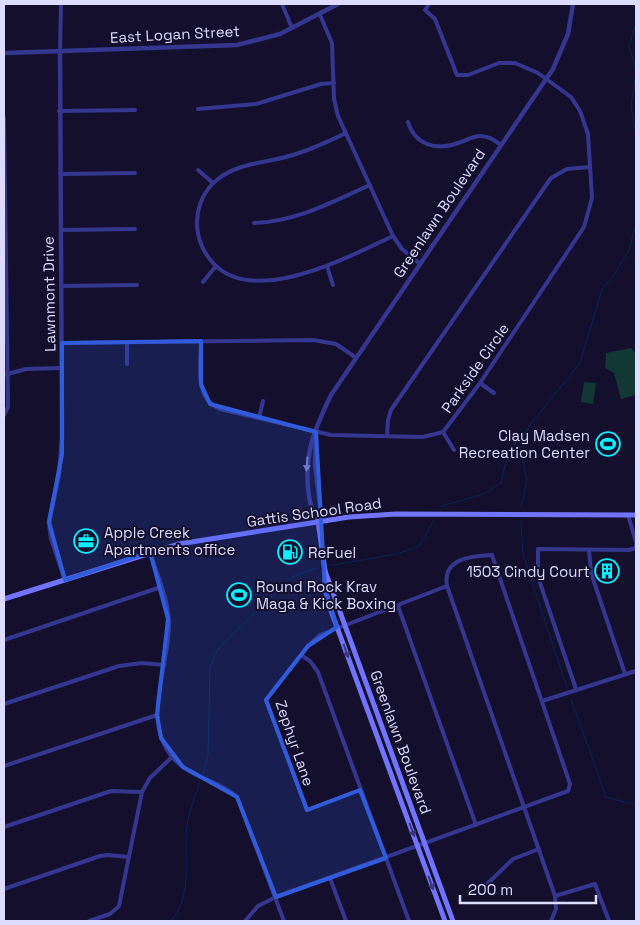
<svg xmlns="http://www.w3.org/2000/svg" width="640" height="925" viewBox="0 0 640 925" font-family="'Space Grotesk',sans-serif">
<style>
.green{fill:#113835}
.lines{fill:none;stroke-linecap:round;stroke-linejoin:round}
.stream{stroke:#072753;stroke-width:1}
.minor{stroke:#353690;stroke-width:4}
.tertiary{stroke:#353690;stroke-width:4.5}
.secondary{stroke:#7274ff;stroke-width:5}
.oneway{fill:#8180c2}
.oneway2{fill:#393781}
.marked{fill:#305cdc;fill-opacity:0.2;stroke:#305cdc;stroke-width:4;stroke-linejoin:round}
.labels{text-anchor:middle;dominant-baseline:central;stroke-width:4;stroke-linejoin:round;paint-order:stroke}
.street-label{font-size:15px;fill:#dddbff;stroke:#130f2d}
.poi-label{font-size:15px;fill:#dddbff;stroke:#130f2d;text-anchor:start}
</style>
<rect width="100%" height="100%" fill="#130f2d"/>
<g class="green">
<polygon points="631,348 636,354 636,395 621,399 614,373 605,368 606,353"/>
<polygon points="584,382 596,383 593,404 581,402"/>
</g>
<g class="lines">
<g class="stream">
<polyline points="636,71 629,46 636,23"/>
<polyline points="636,72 631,106 636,135"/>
<polyline points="441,506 484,494 501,483 508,453 529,427"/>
<polyline points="521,507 527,480 522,458 522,441 530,425 580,363 602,289 613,276 629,250 636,224"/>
<polyline points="521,522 523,554 567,687"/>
<polyline points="333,565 397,554 419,546 434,520"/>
<polyline points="571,699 606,797 636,805"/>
<polyline points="203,774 208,755 210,667 218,649 292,577 316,568"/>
<path d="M171,921C194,895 183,858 187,826C189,811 196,796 200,781"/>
</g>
<g class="minor">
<polyline points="282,4 292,28"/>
<polyline points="320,15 332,43 334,99 338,116 393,236 402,249 420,264"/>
<polyline points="60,52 61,4"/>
<polyline points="198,109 256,104 321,84 334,83"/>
<polyline points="59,111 135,110"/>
<polyline points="4,118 8,407 4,415"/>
<path d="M408,122C415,145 436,151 458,143C465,141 473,136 480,136C489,136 494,140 501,145"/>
<path d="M346,133C327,142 309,151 289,156C266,163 238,163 218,179C202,191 194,213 198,233C200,245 205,254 213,263C254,308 350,256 393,236"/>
<polyline points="198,170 213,183"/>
<polyline points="60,174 135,173"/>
<path d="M254,223C296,222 332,202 370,185"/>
<polyline points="61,230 135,229"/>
<polyline points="327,266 333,285"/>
<polyline points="203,282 216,266"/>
<polyline points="61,286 137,285"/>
<path d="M201,341C201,365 193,398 220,409L331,435L423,437L443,432L480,383L584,227L592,198L588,134L580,111L571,97L538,73L515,63H499L468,75H457L435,19L425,10L429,4"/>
<polyline points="127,342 127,364"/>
<polyline points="62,343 313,340 336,344 355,357"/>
<polyline points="4,375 26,369 62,368"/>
<polyline points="480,383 494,393"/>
<polyline points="259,418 263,401"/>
<polyline points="443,432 454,450"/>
<polyline points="387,436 388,420 391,410 551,178 567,169 590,167"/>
<polyline points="628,515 636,542"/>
<polyline points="589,550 591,573 625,674"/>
<path d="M150,552C157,575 168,598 169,622C170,666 140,720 173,758C190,778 219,780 237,797L284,921"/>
<polyline points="398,606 476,825"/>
<polyline points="4,640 161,587"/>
<polyline points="301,655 310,661 318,672 409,921"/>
<polyline points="576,689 538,577 538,549 629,550 636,548 636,545"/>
<polyline points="542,701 636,671"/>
<polyline points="4,704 119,666 142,663 164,665"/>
<polyline points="4,766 157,715"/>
<polyline points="360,790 307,810 266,700 308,646 320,635 447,586"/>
<polyline points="4,827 111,791 142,792"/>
<polyline points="330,878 346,921"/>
<polyline points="484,887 513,859 539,849"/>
<polyline points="4,889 100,856 108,855 129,857"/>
<polyline points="555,896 595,884 609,921"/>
<polyline points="89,921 110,914 119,906 142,792 150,778 172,757"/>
<path d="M245,921L258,906L276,897L568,791L570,784L492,555C472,556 442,558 447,586L555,896L556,909L551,921"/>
</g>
<g class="tertiary">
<polyline points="60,52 62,438 59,474 49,522 51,538 65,580"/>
<polyline points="4,53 237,45 280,34 338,4"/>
<polyline points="316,432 315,465 321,513 318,521"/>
<path d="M318,521C312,513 311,506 309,496C303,456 314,430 331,395L553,69L568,34L573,4"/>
</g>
<g class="secondary">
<polyline points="318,521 325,571 336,601 453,921"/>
<polyline points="325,571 325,588 330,608 445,921"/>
<polyline points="4,599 179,544 349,517 396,514 636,515"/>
</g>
</g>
<defs><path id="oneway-solid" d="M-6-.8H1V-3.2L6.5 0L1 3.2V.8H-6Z" transform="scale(1.25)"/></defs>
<use class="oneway" href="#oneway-solid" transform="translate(307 464) rotate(94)"/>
<g class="oneway2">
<use href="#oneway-solid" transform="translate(346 651) rotate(70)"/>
<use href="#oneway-solid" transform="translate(412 830) rotate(69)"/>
<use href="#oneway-solid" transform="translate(431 883) rotate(70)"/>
</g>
<path class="marked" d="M201,341V384L210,404L316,432L325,588L337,627L308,646L266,700L307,810L360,790L386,858L276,897L237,797L183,767L161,738L157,715L168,619L150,552L65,580L49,522L62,454V343Z"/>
<defs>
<g id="stadium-ring" transform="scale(1.25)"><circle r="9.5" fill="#130f2d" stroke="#07f1ff" stroke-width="1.5"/><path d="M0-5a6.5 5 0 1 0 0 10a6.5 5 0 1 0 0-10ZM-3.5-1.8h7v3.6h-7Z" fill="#07f1ff"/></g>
<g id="office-ring" transform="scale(1.25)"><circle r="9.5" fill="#130f2d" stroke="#07f1ff" stroke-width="1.5"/><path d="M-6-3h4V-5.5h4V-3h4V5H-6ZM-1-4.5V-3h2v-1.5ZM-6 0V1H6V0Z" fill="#07f1ff"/></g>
<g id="fuel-ring" transform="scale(1.25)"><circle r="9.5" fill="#130f2d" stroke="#07f1ff" stroke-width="1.5"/><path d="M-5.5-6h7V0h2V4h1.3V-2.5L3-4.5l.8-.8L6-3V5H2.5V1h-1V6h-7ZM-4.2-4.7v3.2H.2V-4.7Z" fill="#07f1ff"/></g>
<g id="building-ring" transform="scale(1.25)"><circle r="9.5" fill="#130f2d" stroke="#07f1ff" stroke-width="1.5"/><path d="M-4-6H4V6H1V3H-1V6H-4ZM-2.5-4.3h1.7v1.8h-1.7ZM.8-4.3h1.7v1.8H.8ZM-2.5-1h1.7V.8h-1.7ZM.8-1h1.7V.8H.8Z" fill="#07f1ff"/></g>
</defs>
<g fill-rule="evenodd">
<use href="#stadium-ring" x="608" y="444"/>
<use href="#office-ring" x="86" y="541"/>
<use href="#fuel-ring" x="290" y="552"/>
<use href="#building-ring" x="607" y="571"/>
<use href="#stadium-ring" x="239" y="595"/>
</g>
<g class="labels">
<g class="street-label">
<text transform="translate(175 34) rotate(-3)">East Logan Street</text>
<text transform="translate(439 213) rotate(-56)">Greenlawn Boulevard</text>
<text transform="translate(49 294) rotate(-91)">Lawnmont Drive</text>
<text transform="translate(475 368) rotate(-55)">Parkside Circle</text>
<text transform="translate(314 512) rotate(-8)">Gattis School Road</text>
<text transform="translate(401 742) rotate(70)">Greenlawn Boulevard</text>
<text transform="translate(295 743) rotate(71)">Zephyr Lane</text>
</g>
<g class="poi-label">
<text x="590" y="435" text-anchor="end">Clay Madsen<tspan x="590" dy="17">Recreation Center</tspan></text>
<text x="104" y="532">Apple Creek<tspan x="104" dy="17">Apartments office</tspan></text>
<text x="308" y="552">ReFuel</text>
<text x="590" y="571" text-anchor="end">1503 Cindy Court</text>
<text x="256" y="586">Round Rock Krav<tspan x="256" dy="17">Maga &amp; Kick Boxing</tspan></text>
</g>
</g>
<rect width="640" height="925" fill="none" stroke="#dddbff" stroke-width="10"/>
<path d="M460 895v8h136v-8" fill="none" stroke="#dddbff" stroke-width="2.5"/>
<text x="468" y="895" font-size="15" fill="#dddbff" stroke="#130f2d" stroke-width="4" paint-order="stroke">200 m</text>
</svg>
